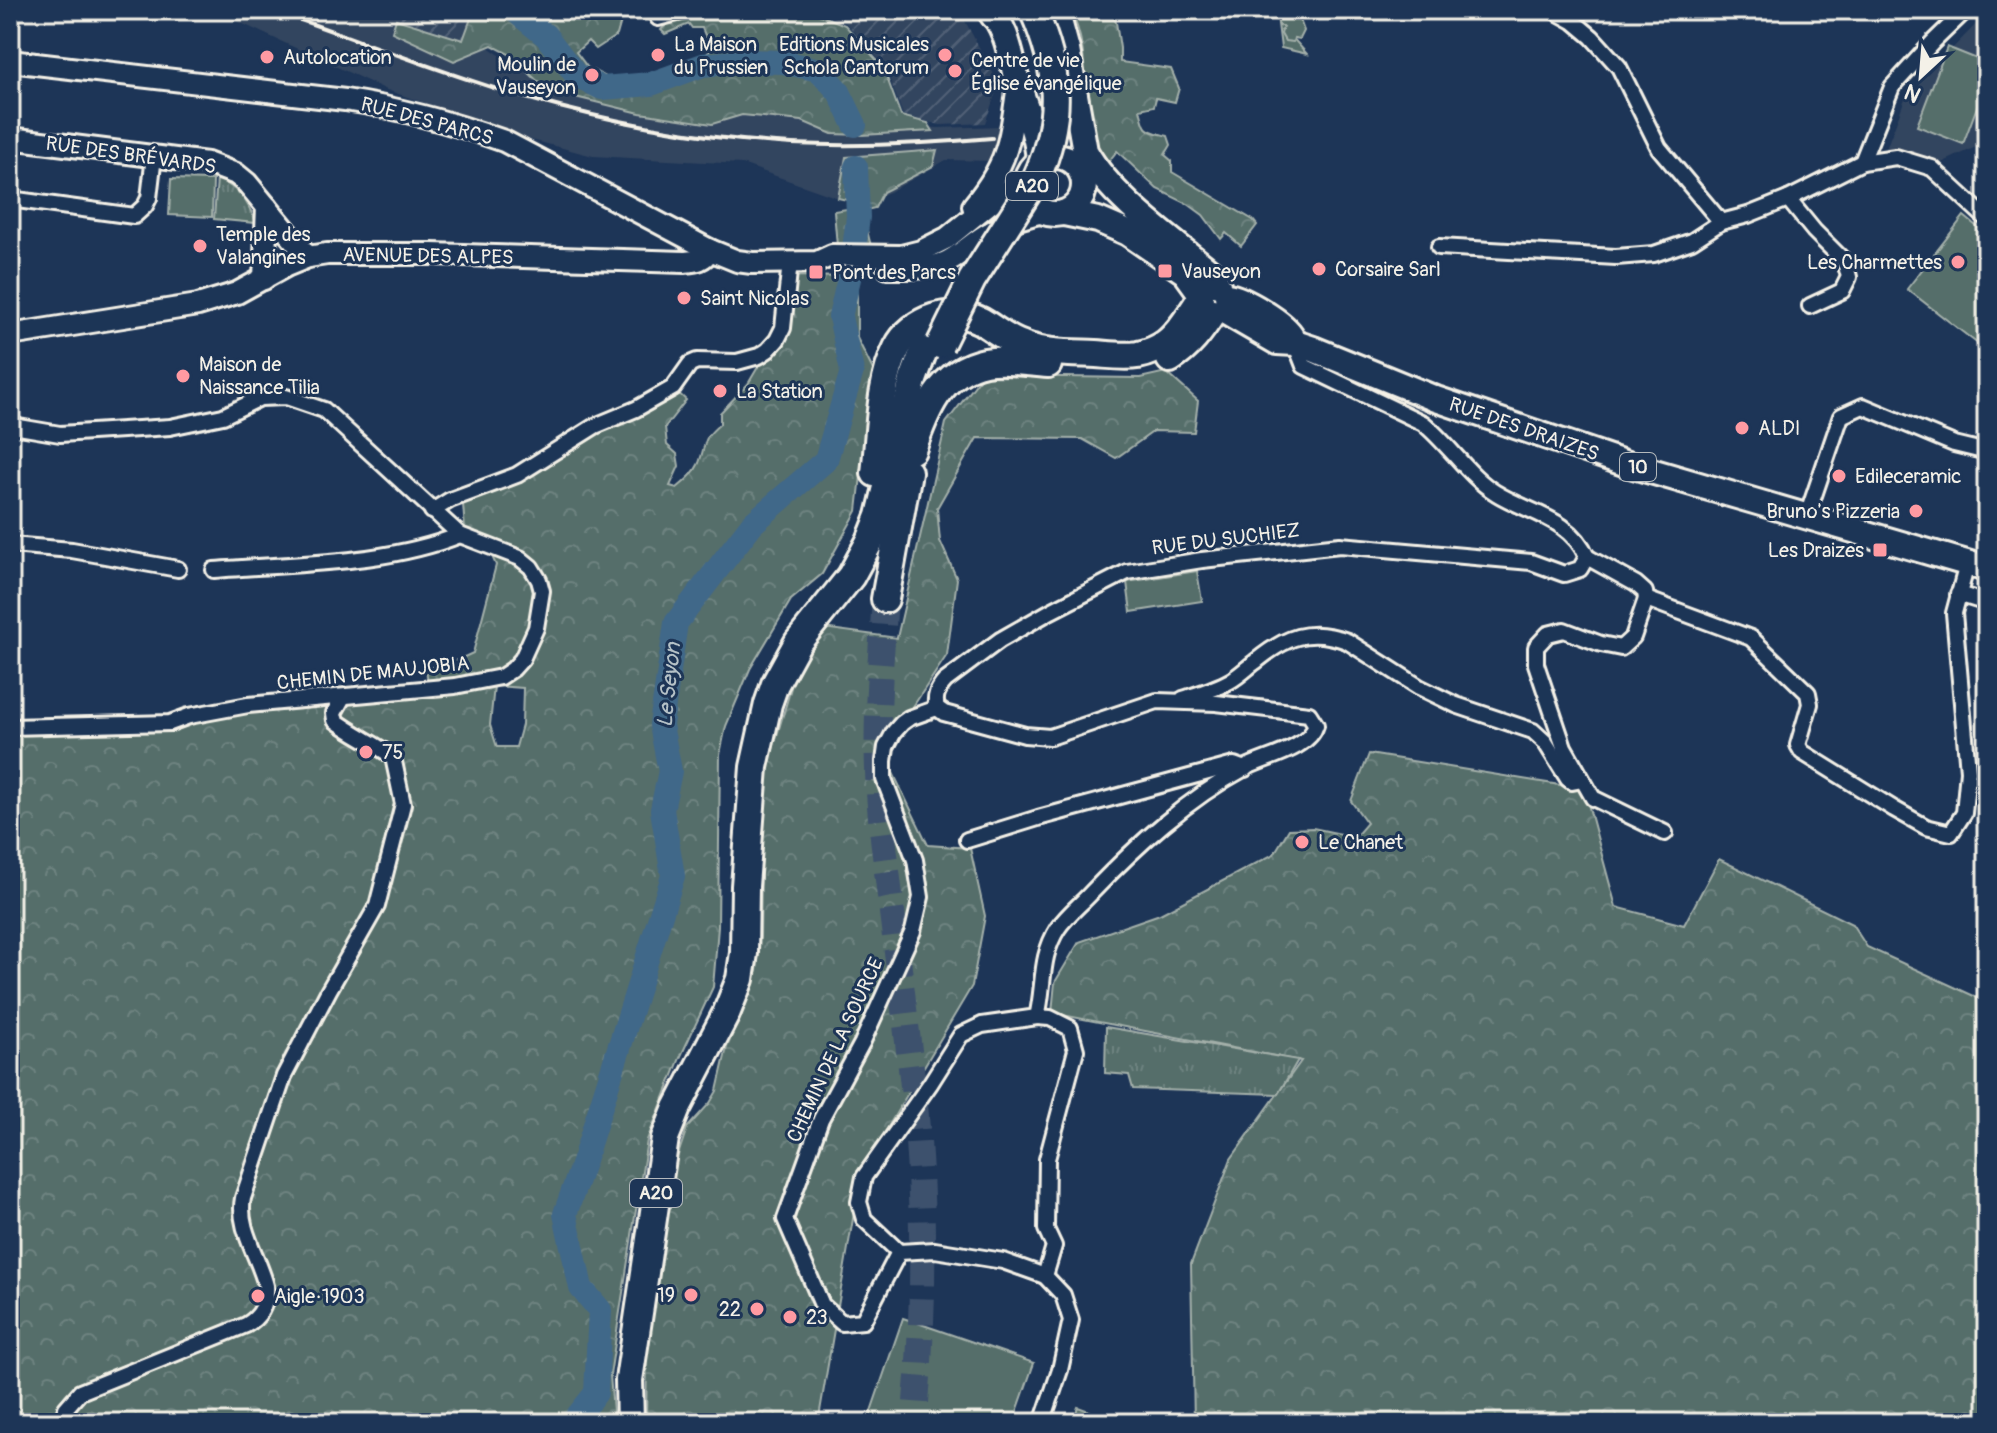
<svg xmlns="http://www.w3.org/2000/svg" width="1997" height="1433" viewBox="0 0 1997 1433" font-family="Pangolin,sans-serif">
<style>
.built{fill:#33455f}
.industrial{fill:url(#industrial-furrows)}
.green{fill:#556e6b;stroke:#a4b0aa;stroke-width:2}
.forest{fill:url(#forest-crowns);stroke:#a4b0aa;stroke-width:2;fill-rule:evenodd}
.park{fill:url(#park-tufts);stroke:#a4b0aa;stroke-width:2}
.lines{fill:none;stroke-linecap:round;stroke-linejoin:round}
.river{stroke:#416789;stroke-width:24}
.highway-tunnel{stroke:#3d516d;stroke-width:26;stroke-dasharray:26 13;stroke-linecap:butt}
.street-casing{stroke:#f4f1e8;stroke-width:20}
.secondary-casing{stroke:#f4f1e8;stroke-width:26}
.primary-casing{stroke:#f4f1e8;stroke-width:30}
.highway-casing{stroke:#f4f1e8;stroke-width:32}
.street{stroke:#1d3557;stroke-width:14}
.secondary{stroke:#1d3557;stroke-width:20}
.primary{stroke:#1d3557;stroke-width:24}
.highway{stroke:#1d3557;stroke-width:26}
.rail{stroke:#f4f1e8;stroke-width:4}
.highway-bridge-casing{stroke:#f4f1e8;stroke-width:32;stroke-linecap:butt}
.highway-bridge{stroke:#1d3557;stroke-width:26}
.poi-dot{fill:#ff9aa2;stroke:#1d3557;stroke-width:3}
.labels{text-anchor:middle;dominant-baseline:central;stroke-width:6;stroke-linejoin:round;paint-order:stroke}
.shield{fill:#1d3557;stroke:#b4b9bc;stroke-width:2}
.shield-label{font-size:18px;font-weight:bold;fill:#f4f1e8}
.poi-label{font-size:20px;fill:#f4f1e8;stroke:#1d3557;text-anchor:start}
.street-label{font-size:20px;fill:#f4f1e8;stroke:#1d3557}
.water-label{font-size:22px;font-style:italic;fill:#b5c1c7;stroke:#1d3557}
</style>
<defs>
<pattern id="industrial-furrows" width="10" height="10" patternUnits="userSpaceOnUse" patternTransform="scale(2)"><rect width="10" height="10" fill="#33455f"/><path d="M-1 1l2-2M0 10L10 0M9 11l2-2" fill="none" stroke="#516076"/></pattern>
<pattern id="forest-crowns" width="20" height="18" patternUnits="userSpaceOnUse" patternTransform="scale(2)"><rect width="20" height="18" fill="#556e6b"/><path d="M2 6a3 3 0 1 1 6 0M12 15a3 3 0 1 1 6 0" fill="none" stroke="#6e8380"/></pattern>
<pattern id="park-tufts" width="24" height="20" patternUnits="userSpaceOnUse" patternTransform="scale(2)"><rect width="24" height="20" fill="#556e6b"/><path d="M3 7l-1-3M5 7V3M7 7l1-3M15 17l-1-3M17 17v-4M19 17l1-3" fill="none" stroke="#6e8380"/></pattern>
</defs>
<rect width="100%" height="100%" fill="#1d3557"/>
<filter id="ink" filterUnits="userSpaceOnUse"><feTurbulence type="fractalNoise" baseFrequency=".0125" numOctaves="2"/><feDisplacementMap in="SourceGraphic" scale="16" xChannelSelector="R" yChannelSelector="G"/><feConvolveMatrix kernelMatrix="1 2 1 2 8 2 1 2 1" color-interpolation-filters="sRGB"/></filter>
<g filter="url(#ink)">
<g class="built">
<polygon points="213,10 372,10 488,47 554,92 624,110 638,97 859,123 938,128 1003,126 994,161 946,160 890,192 864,202 844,200 742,164 593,156 532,140 387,90"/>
<polygon points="1987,13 1987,142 1939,164 1886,149 1906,96"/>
</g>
<g class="industrial">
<polygon points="372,10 473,10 463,39"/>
<polygon points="816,10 959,10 999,84 985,123 940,125 903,115 885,66 845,22"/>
</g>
<g class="green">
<polygon points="1278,24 1283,27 1307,54 1281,48"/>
<polygon points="1947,47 1987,63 1987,80 1963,144 1917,126"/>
<polygon points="171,179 213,180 212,217 169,215"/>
<polygon points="1964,216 1987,235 1987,351 1907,289"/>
<polygon points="1197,571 1202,601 1131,612 1127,582"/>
<polygon points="903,1318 1034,1363 1013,1423 867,1423"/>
<polygon points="1078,1407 1121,1423 1072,1423"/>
</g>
<g class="forest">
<polygon points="474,10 577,10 621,21 617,35 596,49 588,41 576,52 588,68 612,80 643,81 700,62 711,49 702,28 692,28 689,24 665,34 661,30 671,19 703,10 808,10 845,25 883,67 901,116 928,123 933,131 861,135 832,134 802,121 742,115 712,124 640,113 547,90 509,54 492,45 454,61 392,32 396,19 463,40"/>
<path d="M1070,10H1108L1116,22L1120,48V62L1171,69L1179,88L1175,102L1156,98L1154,106L1140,109C1145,132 1145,130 1168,136L1171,145L1165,155L1172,161V172L1253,220L1257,225L1241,246L1226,233L1221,239L1203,215L1188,204L1157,189L1117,151L1109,161H1102C1098,154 1094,147 1092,139C1080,96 1092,52 1070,10Z"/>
<polygon points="1278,10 1303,10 1306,13 1300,20 1304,31 1300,39 1294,38 1293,42 1285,41 1281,34 1283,27 1278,24"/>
<polygon points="937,150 933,166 883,192 875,208 862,211 871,246 837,246 834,211 847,209 847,200 838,198 846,157"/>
<path d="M789,276L857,277V338L873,370L857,511L822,574L791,600L750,669L726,726L720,754L718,927L713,987L680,1058L647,1140L610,1375L614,1423H10V730L210,714L429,693L426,668L447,665L473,653L496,565L484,539L465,530L463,504L531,473L595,426L673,388L686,400L665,427L667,445L677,454L679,466L670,486L677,488C686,481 694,474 699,463C707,442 701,440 720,424V413L748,384L768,350L777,340ZM494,686L523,688L522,725L516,747H497L490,725Z"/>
<polygon points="1166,372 1198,401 1194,432 1154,431 1116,458 1082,439 977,438 937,508 940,541 957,579 947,655 883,752 928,845 970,848 985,916 972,986 861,1172 818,1423 646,1423 647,1352 671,1188 677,1158 687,1128 710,1103 717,1091 727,1047 743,1010 757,971 760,937 762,804 766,773 795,674 808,650 823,628 897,638 946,423 982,376 1140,378"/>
<polygon points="1369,754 1584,789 1616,907 1684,925 1719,859 1852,924 1867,947 1987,1002 1987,1423 1194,1423 1191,1264 1231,1159 1301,1061 1052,1013 1055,982 1079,942 1160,914 1274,854 1289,829 1313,828 1355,837 1367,823 1351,801"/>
</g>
<g class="park">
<path d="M217,178C240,191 246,197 256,223L214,219Z"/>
<polygon points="1106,1027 1298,1060 1278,1094 1133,1089 1129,1075 1105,1073"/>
</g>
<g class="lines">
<g class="river">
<polyline points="514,10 546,36 576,75 602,88 651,84 703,65 745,61 783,62 819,70 839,92 855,125"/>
<polyline points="572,1423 596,1393 600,1310 581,1288 565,1214 584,1160 673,876 662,810 670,771 661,725 676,623 752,524 826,460 852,371 840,317 852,266 858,217 856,167"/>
</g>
<path class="highway-tunnel" d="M885,599C881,655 876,712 878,769C879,811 885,854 890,896C898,962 907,1029 914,1095C925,1204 925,1314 914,1423"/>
<g class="street-casing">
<g id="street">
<polyline points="1553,10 1573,21 1592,37 1619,67 1659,148 1721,222 1748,215 1788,199 1862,162 1896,157 1932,168 1987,219"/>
<polyline points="658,18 689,10"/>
<polyline points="1862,162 1892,87 1933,42 1966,10"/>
<polyline points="10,199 134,216 145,206 149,198 154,156"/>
<polyline points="1788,199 1814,231 1845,262 1849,277 1842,291 1810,306"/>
<polyline points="1439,247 1616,257 1654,254 1692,241 1721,222"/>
<path d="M1295,343L1304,366L1423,423C1449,444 1469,477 1496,493C1528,513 1571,518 1587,557"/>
<polyline points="10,423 19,427 60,434 170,427 223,416 260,398 286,397 324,410 460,535 520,558 531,567 539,580 542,591 536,628 522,659 513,669 501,677 455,686 248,705 189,716 170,723 10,727"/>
<polyline points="432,511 450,500 517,475 595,426 636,409 673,388 690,364 697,361 737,362 759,356 768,350 777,340 783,328 790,262"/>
<polyline points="1807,516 1841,416 1863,406 1954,444 1987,452"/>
<polyline points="10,545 72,550 178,569"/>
<polyline points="1587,557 1636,584 1645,592 1646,599 1751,638 1808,693 1810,704 1798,745 1802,752 1894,809 1926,827 1951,833 1964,813 1968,771 1954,613 1967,564"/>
<path d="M214,570C295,563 385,565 460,535"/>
<polyline points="1958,594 1987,603"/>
<polyline points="1646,599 1633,637 1621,648 1601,644 1564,630 1548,634 1536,647 1536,664 1564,747 1593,798 1665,833"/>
<path d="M1183,699C1198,694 1216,689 1230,681C1239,676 1247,668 1255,662C1285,637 1309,627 1347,641L1419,687L1456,705L1533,731L1545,742L1568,779L1572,782L1582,780"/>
<polyline points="937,708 909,718 902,723 894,732 886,747 884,761 884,779 915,860 921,897 913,931 862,1043 821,1119 785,1219 822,1305 842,1323 863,1321 899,1252 935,1250 1003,1261 1045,1276"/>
<polyline points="967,840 1038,818 1234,765 1245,769"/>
<polyline points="1037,1017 1050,1018 1070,1028 1076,1050 1047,1159 1046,1229 1054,1246 1045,1276 1063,1295 1071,1320 1060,1370 1042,1423"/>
<path d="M899,1252L864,1219L859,1202L864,1177L930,1084L961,1035L982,1025L1037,1017C1045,985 1039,958 1058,928C1067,915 1081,904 1092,892C1137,845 1187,799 1245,768C1266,757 1309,749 1316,725L1309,714L1216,703L1157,701L1050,737L1025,735L944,713L937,708C934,697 937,690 945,681L1000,640L1051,611L1127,572L1202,560L1340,545L1531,562L1564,574L1580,569L1587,557"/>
<path d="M62,1423L66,1408L80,1392L246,1325C262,1316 267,1303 266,1286C259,1257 237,1228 243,1198L284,1076L329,990L377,906L403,804L393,757C374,743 353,734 335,720L334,713L343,697"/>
</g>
</g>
<g class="secondary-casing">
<g id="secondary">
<path d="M10,61L345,100C399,108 453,123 504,141L710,250L737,261L752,263L817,262L832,255L901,256L921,251L947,238L995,199L1026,178"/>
<polyline points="10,138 207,163 236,174 247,183 308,257"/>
<path d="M973,206C988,188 1002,167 1008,143C1013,124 1015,104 1018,85"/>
<path d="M888,268C906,268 927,269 944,263C961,256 974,240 991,232C1007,222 1025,216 1043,212"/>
<polyline points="264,279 267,207"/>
<path d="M10,335L198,305L237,293L286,266L308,257L327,254H432L684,262C696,261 703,261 710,250"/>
</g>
</g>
<g class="primary-casing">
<g id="primary">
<path d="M989,10C1009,29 1011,62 1019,87C1027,112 1037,134 1039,160"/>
<path d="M1056,10L1067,50L1085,151C1110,197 1172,240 1213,274L1218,285"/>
<circle cx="1055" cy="185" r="29"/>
<polyline points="1064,213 1098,220 1128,233 1185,272 1201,294"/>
<path d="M1227,296C1243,298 1285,323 1292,337"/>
<polyline points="1222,310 1277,342 1295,343 1313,349 1436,399 1627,464 1987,569"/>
</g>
</g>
<g class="highway-casing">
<g id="highway">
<polyline points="991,10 994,15"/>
<path d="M1170,359C1189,347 1201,331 1213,312"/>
<path d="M912,450C925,412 940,371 985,362C1005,358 1028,363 1048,364"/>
<path d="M875,473C880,434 879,383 897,348C912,318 952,306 981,321C995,329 1007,340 1023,345C1046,354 1071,353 1096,354C1110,355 1124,357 1138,355C1148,353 1158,349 1166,343C1180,332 1190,315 1200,300"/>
<polyline points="885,599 908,472"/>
<polyline points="630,1423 629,1380 665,1138 677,1108 726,1014 740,979 744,953 745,886 754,767 768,704 775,684 798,642 851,576 870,541 880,516 913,380 928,339"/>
</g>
</g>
<use href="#street" class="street"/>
<use href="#secondary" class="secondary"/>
<use href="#primary" class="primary"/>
<use href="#highway" class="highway"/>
<path class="rail" d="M272,10C358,39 443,74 530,99C615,123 704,139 792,144C859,147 926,144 992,138"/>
<g class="highway-bridge-casing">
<path id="highway-bridge" d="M940,345L972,280L1036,179C1063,119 1060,70 1033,10"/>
</g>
<use href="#highway-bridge" class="highway-bridge"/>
</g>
</g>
<g class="poi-dot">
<circle cx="658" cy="55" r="8"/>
<circle cx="945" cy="55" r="8"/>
<circle cx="267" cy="57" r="8"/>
<circle cx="955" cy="71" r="8"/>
<circle cx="592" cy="75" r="8"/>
<circle cx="200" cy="246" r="8"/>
<circle cx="1958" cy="262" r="8"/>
<circle cx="1319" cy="269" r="8"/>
<rect x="1157" y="263" width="16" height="16" rx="4"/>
<rect x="808" y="264" width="16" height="16" rx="4"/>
<circle cx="684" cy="298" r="8"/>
<circle cx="183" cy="376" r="8"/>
<circle cx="720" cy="391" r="8"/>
<circle cx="1742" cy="428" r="8"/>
<circle cx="1839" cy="476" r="8"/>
<circle cx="1916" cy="511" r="8"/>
<rect x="1872" y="542" width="16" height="16" rx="4"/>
<circle cx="366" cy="752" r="8"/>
<circle cx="1302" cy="842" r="8"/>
<circle cx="691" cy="1295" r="8"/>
<circle cx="258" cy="1296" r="8"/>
<circle cx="757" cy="1309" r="8"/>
<circle cx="790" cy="1317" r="8"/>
</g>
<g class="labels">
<g class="shield">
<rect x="1006" y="172" width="52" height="28" rx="6"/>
<rect x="1620" y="453" width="36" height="28" rx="6"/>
<rect x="630" y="1179" width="52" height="28" rx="6"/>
</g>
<g class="shield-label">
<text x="1032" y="186">A20</text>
<text x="1638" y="467">10</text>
<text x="656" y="1193">A20</text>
</g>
<g class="poi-label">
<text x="674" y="44">La Maison<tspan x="674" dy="23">du Prussien</tspan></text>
<text x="929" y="44" text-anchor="end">Editions Musicales<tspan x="929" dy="23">Schola Cantorum</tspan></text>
<text x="283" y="57">Autolocation</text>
<text x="971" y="60">Centre de vie<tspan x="971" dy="23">Église évangélique</tspan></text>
<text x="576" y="64" text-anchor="end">Moulin de<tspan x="576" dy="23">Vauseyon</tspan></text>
<text x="216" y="234">Temple des<tspan x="216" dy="23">Valangines</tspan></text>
<text x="1942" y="262" text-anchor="end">Les Charmettes</text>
<text x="1335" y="269">Corsaire Sarl</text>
<text x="1181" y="271">Vauseyon</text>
<text x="832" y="272">Pont des Parcs</text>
<text x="700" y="298">Saint Nicolas</text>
<text x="199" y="364">Maison de<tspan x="199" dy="23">Naissance Tilia</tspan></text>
<text x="736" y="391">La Station</text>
<text x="1758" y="428">ALDI</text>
<text x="1855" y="476">Edileceramic</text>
<text x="1900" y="511" text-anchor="end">Bruno's Pizzeria</text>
<text x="1864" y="550" text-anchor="end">Les Draizes</text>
<text x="382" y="752">75</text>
<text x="1318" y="842">Le Chanet</text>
<text x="675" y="1295" text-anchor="end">19</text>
<text x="274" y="1296">Aigle·1903</text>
<text x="741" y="1309" text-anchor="end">22</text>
<text x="806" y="1317">23</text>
</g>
<g class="street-label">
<text transform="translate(427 121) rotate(15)">RUE DES PARCS</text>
<text transform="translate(131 155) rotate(8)">RUE DES BRÉVARDS</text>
<text transform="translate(428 256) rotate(1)">AVENUE DES ALPES</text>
<text transform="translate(1524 429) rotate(19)">RUE DES DRAIZES</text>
<text transform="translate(1226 539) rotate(-7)">RUE DU SUCHIEZ</text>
<text transform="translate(373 673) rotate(-6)">CHEMIN DE MAUJOBIA</text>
<text transform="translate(835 1050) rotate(-65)">CHEMIN DE LA SOURCE</text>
</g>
<g class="water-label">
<text transform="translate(669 685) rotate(-84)">Le Seyon</text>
</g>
</g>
<rect width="1997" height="1433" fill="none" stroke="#1d3557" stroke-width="40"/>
<rect x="20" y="20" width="1957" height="1393" fill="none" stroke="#f4f1e8" stroke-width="3" filter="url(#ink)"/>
<g transform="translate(1921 76) rotate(206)" stroke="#1d3557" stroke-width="6" paint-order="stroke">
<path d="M0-6L14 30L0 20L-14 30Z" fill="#f4f1e8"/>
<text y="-12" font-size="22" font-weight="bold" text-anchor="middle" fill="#f4f1e8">N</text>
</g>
</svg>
